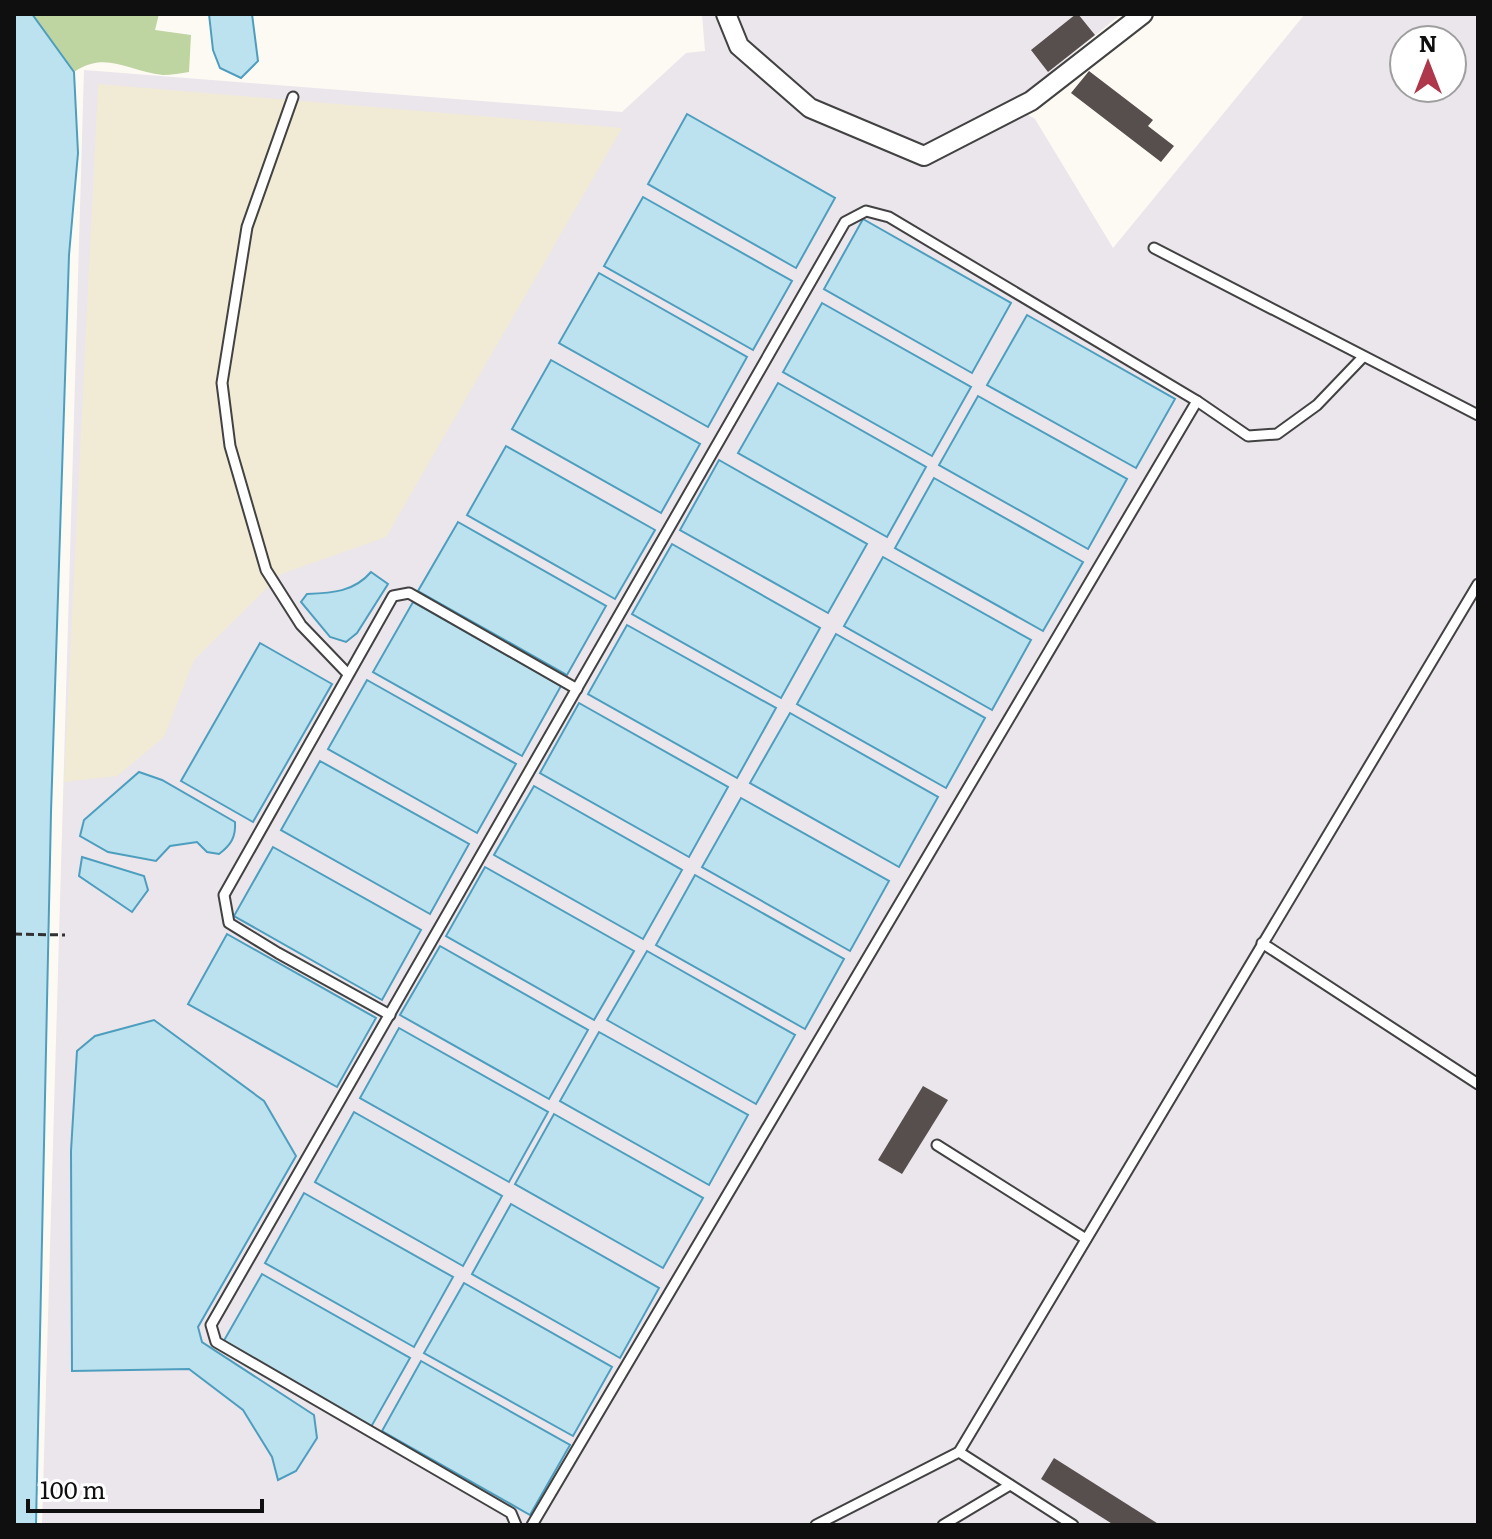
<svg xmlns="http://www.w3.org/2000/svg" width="1492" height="1539" viewBox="0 0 1492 1539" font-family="Literata,serif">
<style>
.industrial{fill:#ebe5ec;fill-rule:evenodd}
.farmland{fill:#f1ebd5}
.forest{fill:#bed4a1}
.water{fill:#bde2ef;stroke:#4d9ebe;stroke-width:2}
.building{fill:#574f4d}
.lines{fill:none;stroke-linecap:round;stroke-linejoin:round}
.lane-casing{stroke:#424242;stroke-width:13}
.street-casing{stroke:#424242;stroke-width:22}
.path{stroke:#313131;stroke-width:3;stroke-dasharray:8 4;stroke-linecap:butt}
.lane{stroke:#fff;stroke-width:9}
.street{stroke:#fff;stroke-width:18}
</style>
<rect width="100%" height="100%" fill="#fdfaf3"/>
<path class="industrial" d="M702,14H1121L1023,95L1033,110L1025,113L1035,119L1113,248L1305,14H1478V1525H42L84,70L622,112L686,53L705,51ZM1404,40H1452V88H1404Z"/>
<polygon class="farmland" points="98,84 622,128 386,537 281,574 194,660 164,737 117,776 64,782"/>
<path class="forest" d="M32,14H159L155,30L191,35L189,72C181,73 171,75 163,75C129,72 106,50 74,72Z"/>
<g class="water">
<polygon points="14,14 32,14 74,72 78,153 69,255 51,812 36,1525 14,1525"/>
<polygon points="209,14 252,14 258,61 241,78 220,68 213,50"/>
<polygon points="687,114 835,198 796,268 648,184"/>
<polygon points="643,197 792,281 753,350 604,266"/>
<polygon points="863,219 1011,303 972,373 824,289"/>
<polygon points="599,273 747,357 708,427 559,343"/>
<polygon points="822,303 971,387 932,456 783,372"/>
<polygon points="1027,315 1175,399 1136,468 987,385"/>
<polygon points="551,360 700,444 661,513 512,429"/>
<polygon points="778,383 926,467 887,537 738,453"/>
<polygon points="978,396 1127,479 1088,549 939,465"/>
<polygon points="506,446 655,530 615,599 467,515"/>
<polygon points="719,460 867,544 828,613 680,530"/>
<polygon points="934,478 1083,562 1043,631 895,548"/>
<polygon points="458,522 606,606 567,675 418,591"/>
<polygon points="672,544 820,628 781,698 632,614"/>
<polygon points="883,557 1031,640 992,710 844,626"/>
<path d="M371,572L388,584L357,633L346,642L330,637L301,602L307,594C332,593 354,592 371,572Z"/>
<polygon points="413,602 561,686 522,756 373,672"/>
<polygon points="627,625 776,708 737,778 588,694"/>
<polygon points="836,634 985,718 946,788 797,704"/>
<polygon points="260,643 332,684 253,822 181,781"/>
<polygon points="367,680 516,764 477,833 328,749"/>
<polygon points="579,703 728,787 689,857 540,773"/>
<polygon points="790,713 938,797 899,867 750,783"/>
<polygon points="320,761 469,844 430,914 281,830"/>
<path d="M139,772L162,780L235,822C236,837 231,845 219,854L207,852L197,842L170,846L156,861L108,852L80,836L84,820Z"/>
<polygon points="534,786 682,870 643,939 494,855"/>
<polygon points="741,798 889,881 850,951 702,867"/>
<polygon points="273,847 421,930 382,1000 234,916"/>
<polygon points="82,857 144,876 148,890 132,912 79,876"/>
<polygon points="485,867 634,951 594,1020 446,936"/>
<polygon points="695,875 844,959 805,1029 656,945"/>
<polygon points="227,934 376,1018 337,1087 188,1004"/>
<polygon points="440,946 588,1030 549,1099 400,1015"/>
<polygon points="647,951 795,1035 756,1104 607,1020"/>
<polygon points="154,1020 264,1101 296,1156 198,1327 202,1342 314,1415 317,1438 296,1471 278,1480 272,1457 243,1410 189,1369 72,1371 71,1151 77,1051 95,1036"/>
<polygon points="399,1028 548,1112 509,1182 360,1098"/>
<polygon points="599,1032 748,1115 709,1185 560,1101"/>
<polygon points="354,1112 502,1196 463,1266 315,1182"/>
<polygon points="554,1114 703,1198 663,1268 515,1184"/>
<polygon points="304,1193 453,1277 414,1347 265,1263"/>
<polygon points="511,1204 659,1288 620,1358 472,1274"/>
<polygon points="262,1274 410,1358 371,1427 222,1344"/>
<polygon points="464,1283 612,1367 573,1436 424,1353"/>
<polygon points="421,1361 570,1445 530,1515 382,1431"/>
</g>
<g class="building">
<polygon points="1076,14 1078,14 1095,35 1048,72 1031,50"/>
<polygon points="1089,71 1153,120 1148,126 1174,146 1161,162 1071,93"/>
<polygon points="923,1086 948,1100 902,1174 878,1160"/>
<polygon points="1054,1458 1160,1525 1114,1525 1041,1479"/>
</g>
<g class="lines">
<g class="lane-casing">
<g id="lane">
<polyline points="293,97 247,227 222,383 230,446 266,570 301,625 348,674"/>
<polyline points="1154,248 1478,415"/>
<polyline points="1262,943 1478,1084"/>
<polyline points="390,1015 278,953 229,923 224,895 393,596 409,593 577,689"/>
<polyline points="937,1145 1086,1239"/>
<polyline points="959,1452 1478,584"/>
<polyline points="516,1525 511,1513 216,1342 211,1325 845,222 866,211 889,217 1197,401 1248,436 1277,434 1317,405 1363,357"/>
<polyline points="532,1525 1197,401"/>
<polyline points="816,1525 959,1452 1073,1525"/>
<polyline points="943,1525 1010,1485"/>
</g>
</g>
<g class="street-casing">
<polyline id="street" points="726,14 739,46 810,108 924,156 1031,101 1143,14"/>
</g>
<polyline class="path" points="14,934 65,935"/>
<use href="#lane" class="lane"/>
<use href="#street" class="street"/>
</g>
<rect width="1492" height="1539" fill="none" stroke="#0f0f0f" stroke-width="32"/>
<g transform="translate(1428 64)"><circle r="38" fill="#ffffff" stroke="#9f9f9f" stroke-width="2"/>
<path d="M0-6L14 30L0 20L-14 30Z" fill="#af374b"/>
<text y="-12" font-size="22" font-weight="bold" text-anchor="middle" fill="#0f0f0f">N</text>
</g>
<path d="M28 1499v12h234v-12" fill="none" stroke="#0f0f0f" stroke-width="4"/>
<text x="40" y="1499" font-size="24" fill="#0f0f0f" stroke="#ffffff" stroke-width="6" paint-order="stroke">100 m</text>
</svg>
